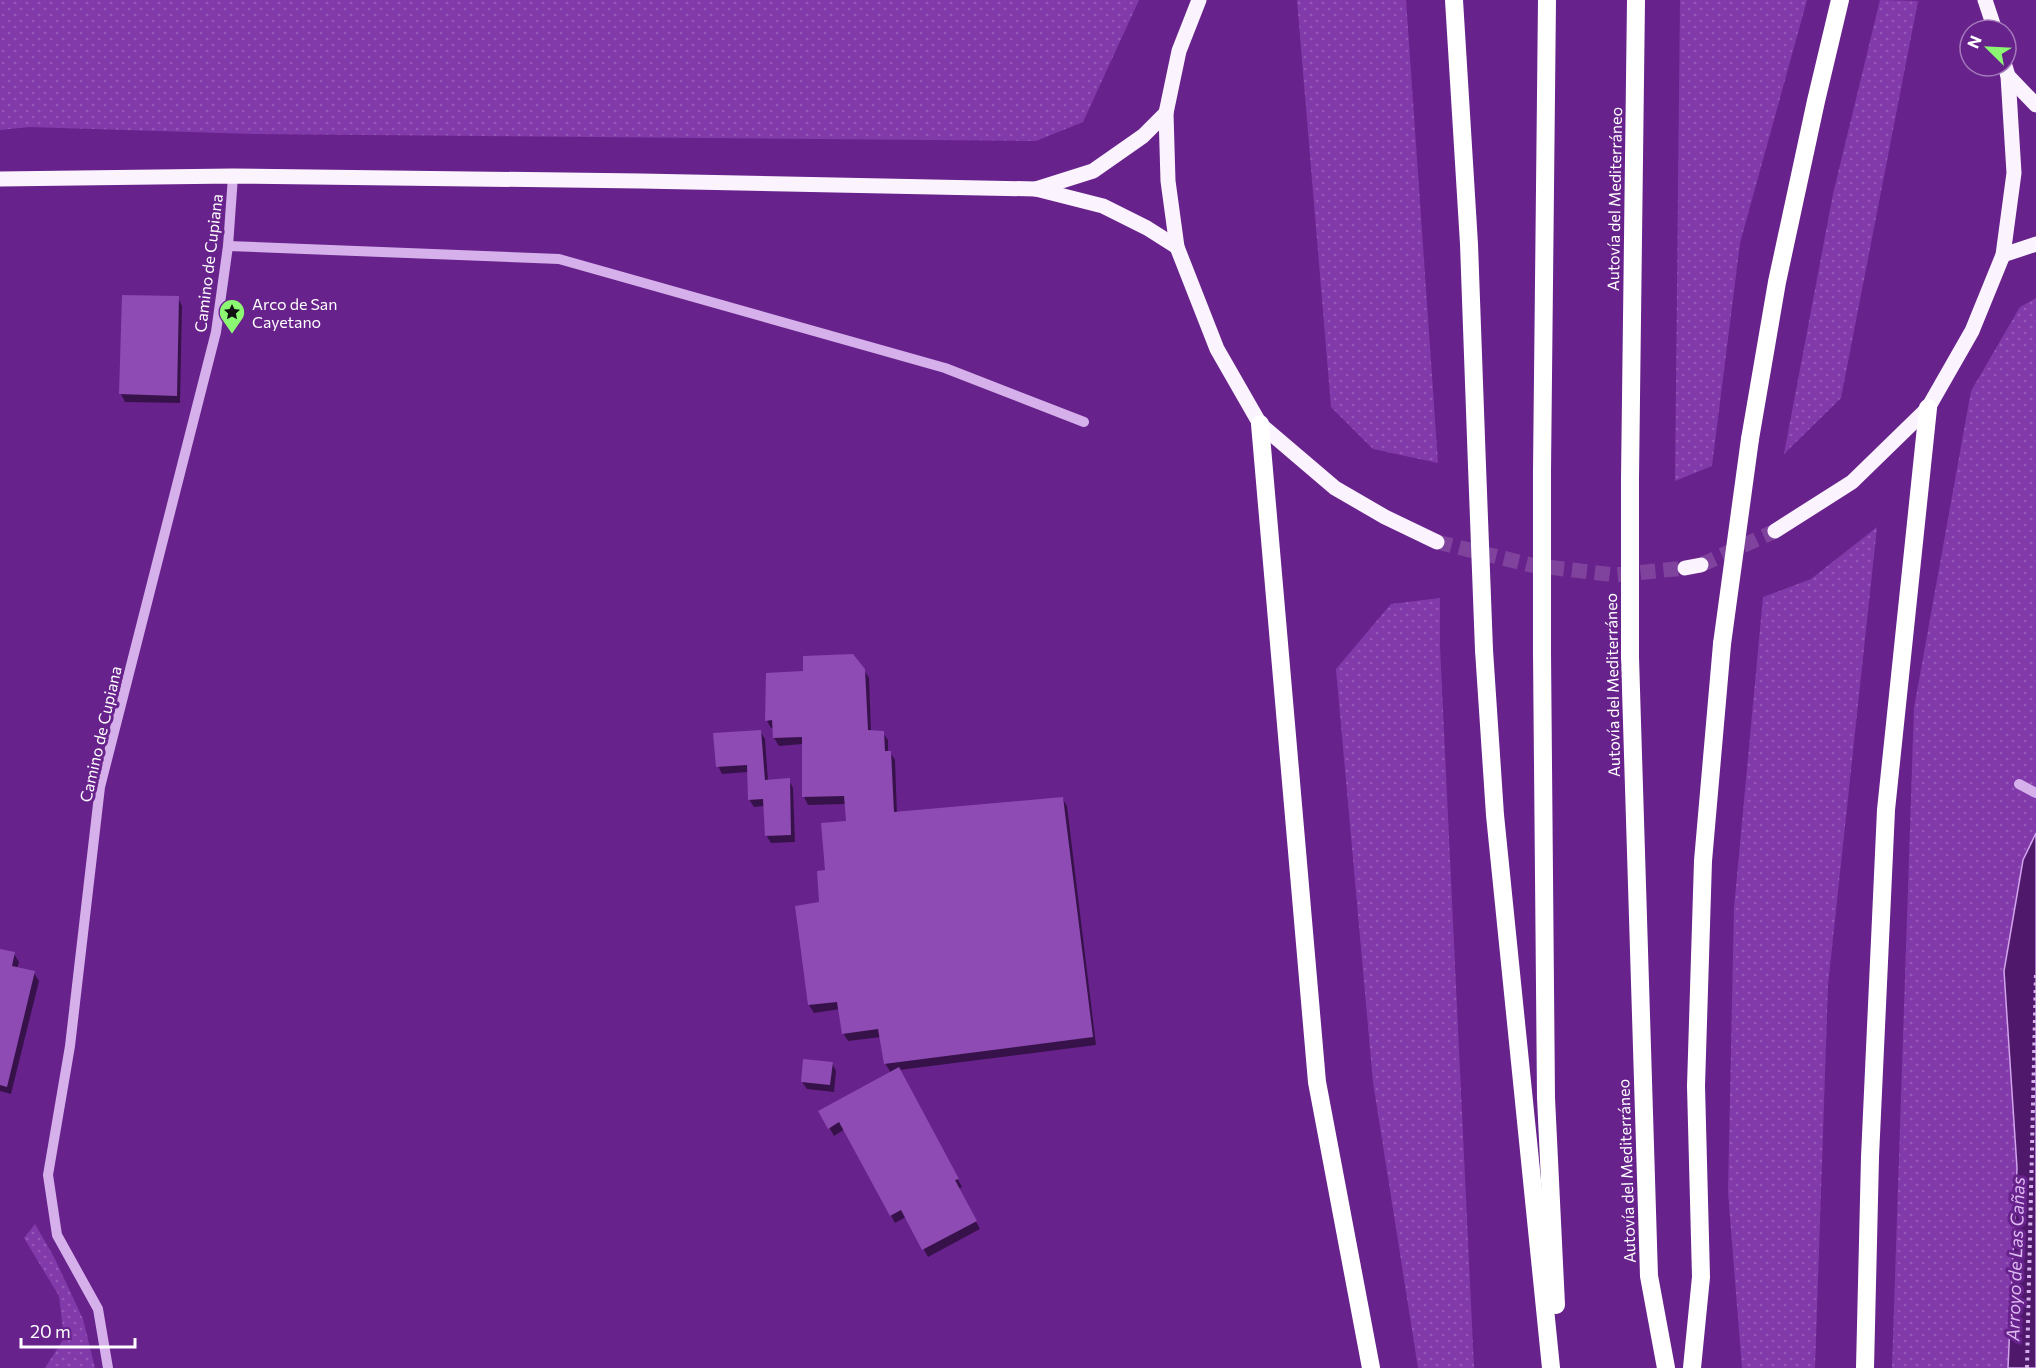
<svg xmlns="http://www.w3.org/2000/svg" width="2036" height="1368" viewBox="0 0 2036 1368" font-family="Commissioner,sans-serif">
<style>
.grass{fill:url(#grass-dots)}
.water{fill:#4f186b;stroke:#d1a4ec;stroke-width:1.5}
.shadow{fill:#0007}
.building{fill:#8e4bb3}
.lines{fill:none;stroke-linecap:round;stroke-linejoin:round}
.major-tunnel{stroke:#7f439d;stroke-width:15;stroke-dasharray:15 8;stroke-linecap:butt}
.path{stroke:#d6b0eb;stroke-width:4;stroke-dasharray:3 4.5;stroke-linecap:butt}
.minor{stroke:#d6b0eb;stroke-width:10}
.major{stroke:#fbf4fe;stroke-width:15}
.highway{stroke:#fff;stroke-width:18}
.highway-bridge{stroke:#fff;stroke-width:18}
.labels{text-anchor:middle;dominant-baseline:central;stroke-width:6;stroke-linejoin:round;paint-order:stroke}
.street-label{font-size:16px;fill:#fff;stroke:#68228c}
.poi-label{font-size:16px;fill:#fff;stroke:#68228c;text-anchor:start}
.water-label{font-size:18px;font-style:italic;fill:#debcf2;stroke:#68228c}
</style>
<defs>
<pattern id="grass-dots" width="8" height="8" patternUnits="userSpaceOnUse" patternTransform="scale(1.5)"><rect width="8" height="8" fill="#823aab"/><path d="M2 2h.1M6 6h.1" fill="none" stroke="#9558b8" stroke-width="1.8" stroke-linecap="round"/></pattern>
</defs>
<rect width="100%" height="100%" fill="#68228c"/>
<g class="grass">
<polygon points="0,0 1139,0 1083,122 1036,141 254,134 29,127 0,130"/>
<polygon points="1297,0 1406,0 1438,463 1373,449 1331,407"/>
<polygon points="1680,0 1807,0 1740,243 1712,466 1675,481"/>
<polygon points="1880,0 1918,1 1841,398 1784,454 1833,194"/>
<polygon points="2036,298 2036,833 2023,860 2004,971 2017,1168 2008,1368 1892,1368 1914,708 1971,391 2020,307"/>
<polygon points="1877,527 1828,985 1815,1368 1742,1368 1728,1192 1734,908 1763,597 1811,579"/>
<polygon points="1440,598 1440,647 1474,1368 1418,1368 1373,1082 1336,669 1391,604"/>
<polygon points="35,1224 54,1257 83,1319 95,1368 45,1368 64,1338 59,1296 24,1238"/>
</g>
<polygon class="water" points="2036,833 2036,1368 2008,1368 2017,1168 2004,971 2023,860"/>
<g class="shadow">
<polygon points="178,298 182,306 180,403 125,402 121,394"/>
<polygon points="864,670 869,678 871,732 883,733 888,740 888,752 890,752 895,760 897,814 1062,798 1067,806 1096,1045 899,1070 962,1187 959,1189 980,1229 928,1257 906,1217 895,1223 845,1129 834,1136 820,1111 891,1073 885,1063 881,1037 848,1041 843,1033 840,1009 814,1013 809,1005 821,903 827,871 847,822 846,804 808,805 804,797 803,744 779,746 774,738 774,728 771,728 767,721"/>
<polygon points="760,731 765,739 768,781 789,780 793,788 795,842 771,843 766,835 765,806 754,807 749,799 748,772 722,774 718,766"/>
<polygon points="0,950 14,954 19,962 17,969 34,973 39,981 11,1094 0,1091"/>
<polygon points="832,1063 836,1071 834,1092 807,1089 802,1082"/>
</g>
<g class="building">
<polygon points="122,295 179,296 177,396 119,394"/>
<polygon points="853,654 865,669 868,730 884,731 885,751 891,751 894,812 1063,797 1093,1037 884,1064 878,1029 842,1034 837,1002 808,1005 795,906 819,902 817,871 825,870 821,823 846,821 844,796 802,797 802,737 773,738 772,720 765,721 766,673 803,671 803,656"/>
<polygon points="761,730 765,780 790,778 791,835 765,836 763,799 748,800 747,765 716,767 713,733"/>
<polygon points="0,949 15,952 12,966 35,971 7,1087 0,1085"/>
<polygon points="803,1059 833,1062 830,1085 801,1082"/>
<polygon points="899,1067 959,1179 955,1180 977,1221 922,1250 901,1210 890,1216 839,1122 828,1129 818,1111"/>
</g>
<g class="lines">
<g class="major-tunnel">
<polyline points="1437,542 1531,565 1615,575 1685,568"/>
<polyline points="1701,565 1775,531"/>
</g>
<polyline class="path" points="2027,1368 2036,972"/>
<g class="minor">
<polyline points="228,246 559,259 945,368 1084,422"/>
<polyline points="2019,784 2036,793"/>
<polyline points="108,1368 98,1309 57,1235 48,1175 70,1046 100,787 216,332 228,246 233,176"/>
</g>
<g class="major">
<polyline points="1199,0 1179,51 1166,113 1168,181 1177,247 1217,349 1260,424 1335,488 1385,517 1437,542"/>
<polyline points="1985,0 1995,30"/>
<polyline points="2008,76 2036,105"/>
<polyline points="0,179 233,176 641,181 1036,189 1103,206 1147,228 1177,247"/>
<polyline points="1036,189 1093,171 1143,136 1166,113"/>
<polyline points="2003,255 2036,244"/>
<polyline points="1775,531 1852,482 1928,408 1972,331 2003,255 2014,173 2008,76 2005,66"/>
<polyline points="1685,568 1701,565"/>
</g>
<g class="highway">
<polyline points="1454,0 1469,244 1477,466"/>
<polyline points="1260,424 1317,1082 1371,1368"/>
<polyline points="1750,439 1777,282 1816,101 1840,0"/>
<polyline points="1542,471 1547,0"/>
<polyline points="1630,478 1636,0"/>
<polyline points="1484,650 1495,815 1551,1368"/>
<polyline points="1542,653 1546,1098 1556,1305"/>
<polyline points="1630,657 1649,1276 1666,1368"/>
<polyline points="1692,1368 1701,1277 1696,1086 1703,861 1722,644"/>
<polyline points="1865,1368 1870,1157 1886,810 1928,408"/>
</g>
<g class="highway-bridge">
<polyline points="1477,466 1484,650"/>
<polyline points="1722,644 1750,439"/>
<polyline points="1542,653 1542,471"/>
<polyline points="1630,657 1630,478"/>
</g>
</g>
<defs>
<g id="sight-pin" transform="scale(1.35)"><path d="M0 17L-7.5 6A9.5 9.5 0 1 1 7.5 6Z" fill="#8cf772" stroke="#68228c"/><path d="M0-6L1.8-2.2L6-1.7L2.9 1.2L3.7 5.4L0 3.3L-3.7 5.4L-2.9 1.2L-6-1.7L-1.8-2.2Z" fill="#111"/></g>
</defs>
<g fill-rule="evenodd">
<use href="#sight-pin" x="232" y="312"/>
</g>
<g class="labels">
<g class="street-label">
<text transform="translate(1614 199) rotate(-89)">Autovía del Mediterráneo</text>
<text transform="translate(208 263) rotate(-83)">Camino de Cupiana</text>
<text transform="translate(1612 685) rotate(-91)">Autovía del Mediterráneo</text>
<text transform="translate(100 734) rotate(-77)">Camino de Cupiana</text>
<text transform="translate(1626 1171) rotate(-92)">Autovía del Mediterráneo</text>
</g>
<g class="poi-label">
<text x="252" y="303">Arco de San<tspan x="252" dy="18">Cayetano</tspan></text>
</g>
<g class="water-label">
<text transform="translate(2015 1259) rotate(-88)">Arroyo de Las Cañas</text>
</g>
</g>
<g transform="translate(1988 48) rotate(294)"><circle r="28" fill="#68228c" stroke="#a47aba" stroke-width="1.5"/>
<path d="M0-4.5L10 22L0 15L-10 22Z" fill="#8cf772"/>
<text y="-9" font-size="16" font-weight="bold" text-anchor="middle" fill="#ffffff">N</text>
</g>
<path d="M21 1338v9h114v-9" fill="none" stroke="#ffffff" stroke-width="3"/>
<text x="30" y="1338" font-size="18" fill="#ffffff" stroke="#68228c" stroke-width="4.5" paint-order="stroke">20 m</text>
</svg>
